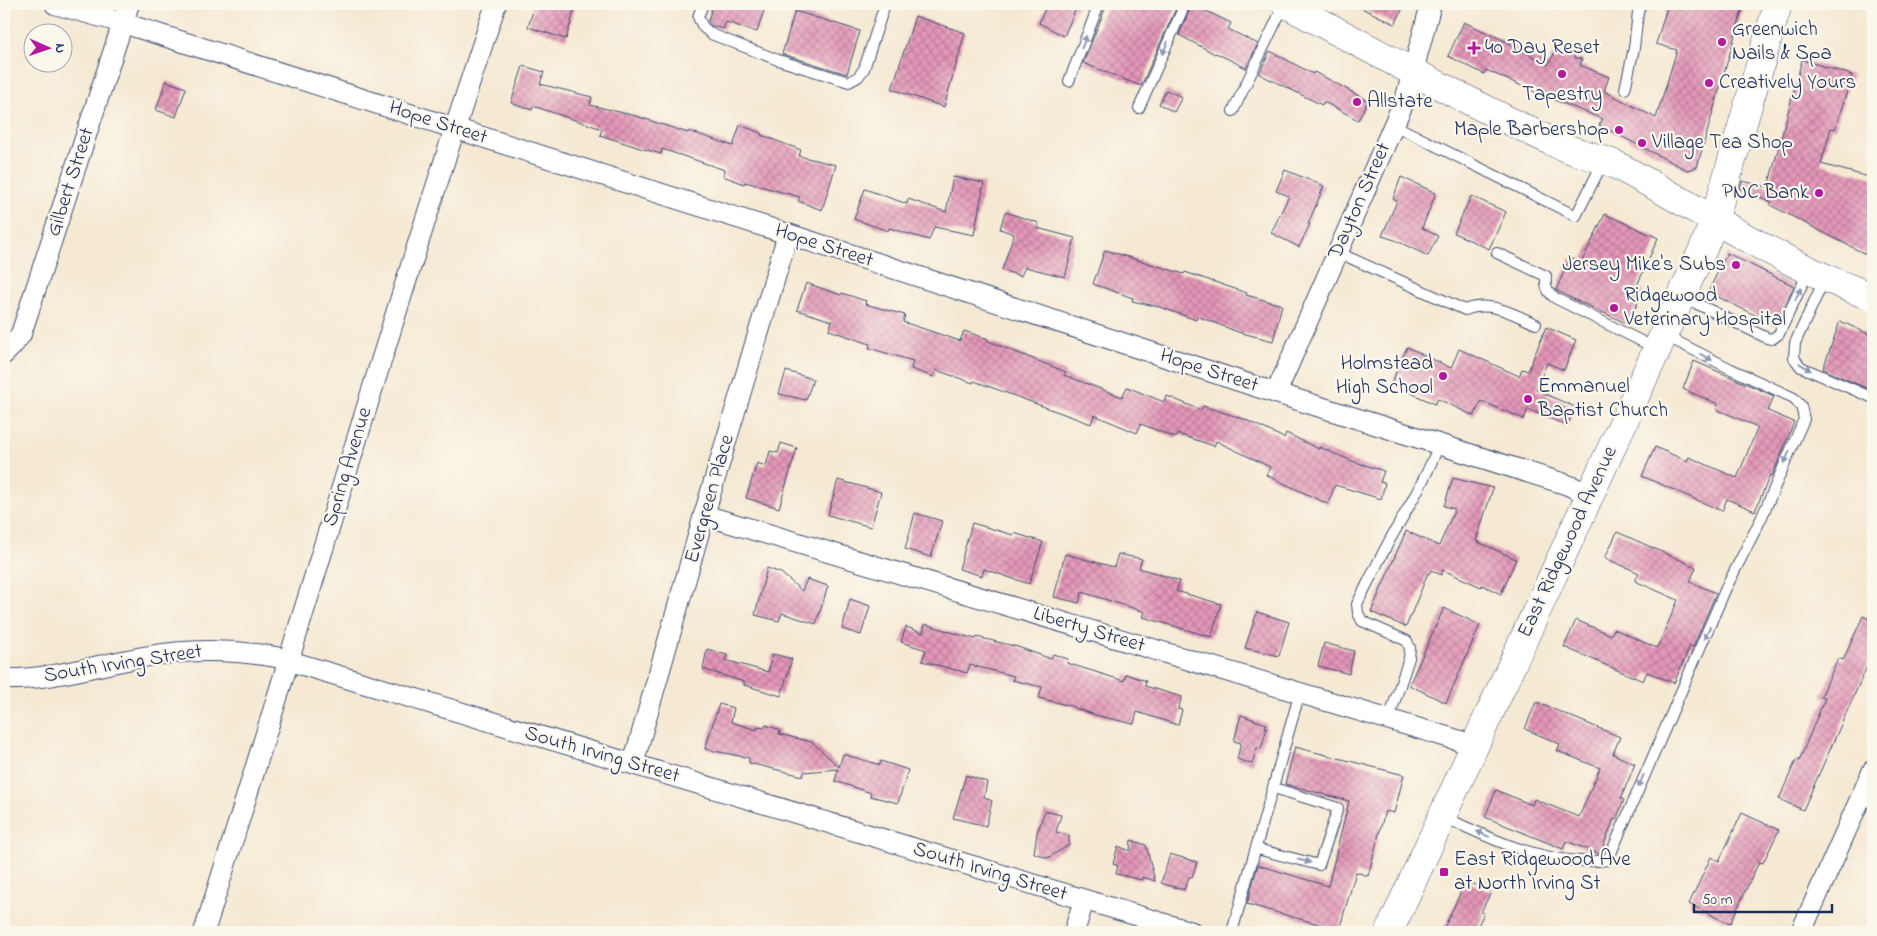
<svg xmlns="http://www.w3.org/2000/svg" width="1877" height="936" viewBox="0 0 1877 936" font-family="'Indie Flower',sans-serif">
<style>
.building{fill:url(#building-cross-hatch)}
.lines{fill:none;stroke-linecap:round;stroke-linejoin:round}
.lane-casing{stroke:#3c4b70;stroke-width:12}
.street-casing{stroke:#3c4b70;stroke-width:22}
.secondary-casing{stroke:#3c4b70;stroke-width:29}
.primary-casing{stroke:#3c4b70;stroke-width:29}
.lane{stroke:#fff;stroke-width:10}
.street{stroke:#fff;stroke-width:20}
.secondary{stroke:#fff;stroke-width:28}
.primary{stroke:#fff;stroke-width:28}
.oneway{fill:#8d97ae}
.poi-dot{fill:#b5179e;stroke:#fbf7ec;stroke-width:2}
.labels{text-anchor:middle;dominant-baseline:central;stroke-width:4.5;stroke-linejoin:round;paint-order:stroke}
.poi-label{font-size:21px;fill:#1b2f5e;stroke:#fbf7ec;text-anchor:start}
.street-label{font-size:21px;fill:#1b2f5e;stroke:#fbf7ec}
</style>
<defs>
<pattern id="building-cross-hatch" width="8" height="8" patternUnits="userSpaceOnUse" patternTransform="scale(1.25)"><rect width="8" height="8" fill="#e497b7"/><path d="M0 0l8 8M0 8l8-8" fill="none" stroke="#b87c98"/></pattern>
</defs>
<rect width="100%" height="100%" fill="#fbf7ec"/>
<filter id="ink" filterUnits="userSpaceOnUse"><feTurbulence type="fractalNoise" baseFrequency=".02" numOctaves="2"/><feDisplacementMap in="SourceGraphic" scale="10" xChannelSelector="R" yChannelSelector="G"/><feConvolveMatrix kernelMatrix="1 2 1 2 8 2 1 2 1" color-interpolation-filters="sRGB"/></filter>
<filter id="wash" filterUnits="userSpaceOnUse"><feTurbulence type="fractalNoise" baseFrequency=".0096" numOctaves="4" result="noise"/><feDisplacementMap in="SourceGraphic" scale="20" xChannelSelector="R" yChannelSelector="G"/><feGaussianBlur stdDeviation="1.12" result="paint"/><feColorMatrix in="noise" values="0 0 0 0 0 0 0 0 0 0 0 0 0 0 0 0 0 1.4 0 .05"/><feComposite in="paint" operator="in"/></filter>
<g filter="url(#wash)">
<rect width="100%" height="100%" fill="#f5e9d3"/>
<g id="blocks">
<g class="building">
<polygon points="535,4 561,4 575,8 566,39 528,27"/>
<polygon points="713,4 766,4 757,32 726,22 723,29 712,26 708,21"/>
<polygon points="1047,4 1078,4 1064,36 1039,23"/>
<polygon points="1107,4 1178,4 1141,86 1083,63"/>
<polygon points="1192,4 1231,23 1228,29 1258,44 1246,68 1216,53 1215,54 1179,35"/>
<polygon points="1353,4 1405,4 1395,24"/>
<polygon points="1668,4 1744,4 1697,167 1687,170 1599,125 1603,119 1542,95 1486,70 1484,74 1448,56 1464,22 1505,41 1548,65 1555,52 1562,55 1565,51 1574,54 1575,58 1582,59 1580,65 1609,77 1604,91 1656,118 1677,50 1656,44"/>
<polygon points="795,11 860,31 847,74 782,54"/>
<polygon points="915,16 965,33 944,107 892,89"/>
<polygon points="1270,51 1313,74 1314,72 1328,79 1368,101 1358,120 1330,105 1323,102 1322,105 1259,74"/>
<polygon points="1802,60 1852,75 1835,129 1831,128 1821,164 1873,178 1873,258 1770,205 1772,202 1740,189 1742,181 1768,187"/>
<polygon points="523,66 544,72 540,84 592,97 590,105 636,116 688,133 689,131 733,146 740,125 761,133 761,135 801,150 799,156 836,165 822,210 798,201 800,197 745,182 744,184 723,176 725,170 662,149 661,154 640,148 600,135 602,129 533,106 532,110 511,103"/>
<polygon points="166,81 186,88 176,117 156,110"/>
<polygon points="1166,90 1182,97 1174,112 1159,104"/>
<polygon points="1285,170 1324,186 1308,224 1310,224 1299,247 1271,233 1289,196 1276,191"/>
<polygon points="953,177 984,183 974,235 934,227 929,240 889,228 888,231 854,219 865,189 907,204 908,199 946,212"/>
<polygon points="1401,177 1436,193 1422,228 1438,236 1428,256 1395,240 1382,236 1397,201 1393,199"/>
<polygon points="1471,196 1506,212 1489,249 1454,233"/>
<polygon points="1005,212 1039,223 1037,228 1075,238 1065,277 1025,267 1021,276 1002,270 1014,234 1000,229"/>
<polygon points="1605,214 1658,238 1636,288 1643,291 1628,324 1571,298 1556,290 1570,258 1581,263"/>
<polygon points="1105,250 1184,274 1185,272 1247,293 1246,295 1282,305 1273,341 1238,332 1197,316 1196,320 1160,307 1132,301 1133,298 1093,284"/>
<polygon points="1727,253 1794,286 1775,325 1708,292"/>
<polygon points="806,283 841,295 842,293 866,301 865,304 905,315 903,322 960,341 964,331 988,339 988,341 1066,372 1064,375 1122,397 1127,387 1164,402 1167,396 1201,410 1203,406 1244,419 1284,438 1286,433 1319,449 1319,447 1352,461 1384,471 1380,482 1385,483 1381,499 1335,485 1328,504 1266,475 1270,467 1216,441 1214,446 1178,434 1176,438 1141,424 1137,433 1094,415 1091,424 974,381 973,383 936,370 934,377 911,369 913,361 869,348 870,344 829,330 832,321 797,310"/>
<polygon points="1840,321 1873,336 1873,391 1823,369"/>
<polygon points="1546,327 1576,340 1564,370 1547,363 1536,390 1575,407 1567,426 1528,409 1524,419 1481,401 1474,416 1438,399 1435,404 1391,384 1407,347 1451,368 1459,349 1519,376 1522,369 1528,371"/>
<polygon points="1694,361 1774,396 1768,411 1794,422 1772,476 1770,475 1755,511 1727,499 1722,511 1642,476 1655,447 1687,461 1689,457 1737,478 1758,427 1716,409 1718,404 1683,389"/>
<polygon points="786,371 813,379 806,400 779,394"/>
<polygon points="781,443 797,448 779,508 746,498 757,463 766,466 770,451 778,453"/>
<polygon points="1453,478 1493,488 1476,541 1516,559 1501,594 1482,585 1481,587 1443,570 1441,575 1431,570 1429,574 1428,573 1406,627 1371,612 1406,531 1439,546 1455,509 1444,506"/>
<polygon points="838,480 881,492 871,527 828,515"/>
<polygon points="915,513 942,521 931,557 905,549"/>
<polygon points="972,523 1013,535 1014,533 1043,542 1029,584 984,569 982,576 959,569"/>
<polygon points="1617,532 1696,567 1690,582 1716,593 1693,647 1690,646 1674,683 1647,672 1643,681 1564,647 1576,620 1611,635 1614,629 1657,648 1678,600 1635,581 1639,573 1605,558"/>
<polygon points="1065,554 1114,567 1118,554 1142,559 1139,568 1180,581 1176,591 1221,604 1211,637 1143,617 1145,612 1082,592 1079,603 1054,597"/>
<polygon points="767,568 781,573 802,591 807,579 828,586 816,624 782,613 779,621 755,615"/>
<polygon points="850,599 870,606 861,635 842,629"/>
<polygon points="1444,608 1480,625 1446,703 1409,685"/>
<polygon points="1257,612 1289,622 1279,656 1245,648"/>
<polygon points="1863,616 1873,621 1873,653 1803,810 1779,799 1796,760 1799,761 1825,698 1821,697 1838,658 1843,660"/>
<polygon points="925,624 964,636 976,639 977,637 1018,647 1051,659 1053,654 1068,659 1067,663 1124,681 1126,674 1146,681 1145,686 1182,697 1178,709 1182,710 1178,725 1137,712 1134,724 1099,716 1074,708 1075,707 1039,698 1042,687 1012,680 1014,676 970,665 967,673 922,661 926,650 901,642 906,627 923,633"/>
<polygon points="1324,643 1354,651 1349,674 1318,666"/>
<polygon points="707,649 727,655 725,660 768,672 773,654 792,659 781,696 744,685 744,682 703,669"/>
<polygon points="1536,702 1620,737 1613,754 1635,764 1621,798 1624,800 1616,820 1614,819 1600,854 1566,841 1563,849 1485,817 1496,790 1532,805 1534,799 1579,817 1600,768 1557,751 1560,744 1525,729"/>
<polygon points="719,704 734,708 731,722 757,730 758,727 764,728 766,725 780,730 779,734 812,742 839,767 843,754 880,765 881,761 908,770 898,803 870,796 871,793 835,781 838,769 804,772 803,776 749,763 749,758 705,749"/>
<polygon points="1241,715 1266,724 1265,727 1267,728 1261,749 1257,748 1252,764 1237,759 1241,743 1234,741"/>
<polygon points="1295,747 1404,775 1394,813 1385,811 1368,876 1356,872 1339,930 1247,904 1258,865 1328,886 1349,801 1285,784"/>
<polygon points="966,775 987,782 984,797 992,801 986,826 953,818"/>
<polygon points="1045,811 1061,815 1056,832 1069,835 1069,845 1048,858 1034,853 1037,833"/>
<polygon points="1742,813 1779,830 1763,863 1759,862 1730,924 1689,904 1711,857 1719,861"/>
<polygon points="1131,840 1146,845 1155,881 1142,877 1142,880 1116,874 1118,866 1113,864 1118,846 1130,851"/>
<polygon points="1170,854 1197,862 1192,877 1189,877 1184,890 1161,883"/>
<polygon points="1466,881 1491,892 1481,912 1484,913 1475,932 1442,932"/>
</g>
</g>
</g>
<g filter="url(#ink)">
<use href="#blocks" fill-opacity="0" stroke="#3c4b70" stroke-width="1"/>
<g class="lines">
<g class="lane-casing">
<g id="lane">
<polyline points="703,4 698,17 703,27 711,34 778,60 849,82 858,77 864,69 885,4"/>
<polyline points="1069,81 1099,4"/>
<polyline points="1625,89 1634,48 1638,12 1641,4"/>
<polyline points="1139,108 1185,4"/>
<polyline points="1233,111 1284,5"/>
<polyline points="1394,125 1576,216 1603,162"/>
<path d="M1337,252L1465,310C1490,300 1513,314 1536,324"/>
<path d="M1497,253L1546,276C1545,286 1547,292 1555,298L1655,348"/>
<polyline points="1825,278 1795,343 1794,358 1801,367 1873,398"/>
<polyline points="1681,296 1767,338 1772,339 1779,334 1808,272"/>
<path d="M1389,719L1409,658L1410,648L1407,641L1362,621L1358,613L1357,604C1370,579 1382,553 1396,529C1412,501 1428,474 1439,444"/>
<path d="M1444,817C1487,837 1533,859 1581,861C1590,862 1599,861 1608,860L1726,588L1761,519L1804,419L1801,406L1794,398L1731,369L1664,335"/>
<polyline points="1257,849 1319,865 1338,808 1274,788"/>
<polyline points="1232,932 1300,692"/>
</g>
</g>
<g class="street-casing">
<g id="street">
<polyline points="55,4 123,23 788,234 1276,393 1565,484 1590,494"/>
<polyline points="4,354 12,346 21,334 129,4"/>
<polyline points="1276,393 1406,97 1431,4"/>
<polyline points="704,515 1474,745"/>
<path d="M4,679C52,680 96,665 143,657C188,649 231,649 276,657L1192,932"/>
<polyline points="633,764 704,515 788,234"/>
<path d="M204,932C302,623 393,311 496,4"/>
<polyline points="1074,932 1084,900"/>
<polyline points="1801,932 1873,770"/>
</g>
</g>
<g class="secondary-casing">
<polyline id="secondary" points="1714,221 1778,4"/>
</g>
<g class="primary-casing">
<g id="primary">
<path d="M1286,4C1377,53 1468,102 1561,146C1579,154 1600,157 1618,166C1703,211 1783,265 1873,297"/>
<polyline points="1389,932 1703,249 1714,221"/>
</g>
</g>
<use href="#lane" class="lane"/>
<use href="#street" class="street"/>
<use href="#secondary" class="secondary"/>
<use href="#primary" class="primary"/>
</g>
<defs><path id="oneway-solid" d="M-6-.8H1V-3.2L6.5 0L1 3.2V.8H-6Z" transform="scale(1.25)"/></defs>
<g class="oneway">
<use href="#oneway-solid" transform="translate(1084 42) rotate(-69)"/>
<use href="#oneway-solid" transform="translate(1165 48) rotate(114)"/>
<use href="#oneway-solid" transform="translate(1798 294) rotate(-65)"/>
<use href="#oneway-solid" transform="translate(1706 357) rotate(27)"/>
<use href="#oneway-solid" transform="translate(1805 367) rotate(33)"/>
<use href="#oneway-solid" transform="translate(1787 457) rotate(113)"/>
<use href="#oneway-solid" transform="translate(1707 633) rotate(115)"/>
<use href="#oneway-solid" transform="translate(1641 781) rotate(113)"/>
<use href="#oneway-solid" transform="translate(1483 834) rotate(-156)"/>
<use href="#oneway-solid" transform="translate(1304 861) rotate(14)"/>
</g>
</g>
<g class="poi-dot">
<circle cx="1722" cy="42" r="5"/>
<path d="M1471.5 40.5h5v5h5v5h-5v5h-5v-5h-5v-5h5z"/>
<circle cx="1562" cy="74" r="5"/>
<circle cx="1709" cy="83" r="5"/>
<circle cx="1357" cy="102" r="5"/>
<circle cx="1619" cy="130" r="5"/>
<circle cx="1642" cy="143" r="5"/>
<circle cx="1819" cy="193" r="5"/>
<circle cx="1736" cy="265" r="5"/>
<circle cx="1614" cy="308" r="5"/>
<circle cx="1443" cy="376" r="5"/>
<circle cx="1528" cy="399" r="5"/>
<rect x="1439" y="867" width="10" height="10" rx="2.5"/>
</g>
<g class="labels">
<g class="poi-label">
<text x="1732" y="30">Greenwich<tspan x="1732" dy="24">Nails &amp; Spa</tspan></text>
<text x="1485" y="48">40 Day Reset</text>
<text x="1719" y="83">Creatively Yours</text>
<text x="1562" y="95" text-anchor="middle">Tapestry</text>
<text x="1367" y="102">Allstate</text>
<text x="1609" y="130" text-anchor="end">Maple Barbershop</text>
<text x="1652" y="143">Village Tea Shop</text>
<text x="1809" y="193" text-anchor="end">PNC Bank</text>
<text x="1726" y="265" text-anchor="end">Jersey Mike's Subs</text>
<text x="1624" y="296">Ridgewood<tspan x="1624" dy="24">Veterinary Hospital</tspan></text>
<text x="1433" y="364" text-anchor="end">Holmstead<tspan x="1433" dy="24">High School</tspan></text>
<text x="1538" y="387">Emmanuel<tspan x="1538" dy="24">Baptist Church</tspan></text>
<text x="1454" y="860">East Ridgewood Ave<tspan x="1454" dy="24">at North Irving St</tspan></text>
</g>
<g class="street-label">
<text transform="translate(438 123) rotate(18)">Hope Street</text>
<text transform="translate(71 182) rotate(-72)">Gilbert Street</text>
<text transform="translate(1360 201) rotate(-66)">Dayton Street</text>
<text transform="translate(824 246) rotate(18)">Hope Street</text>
<text transform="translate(1209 371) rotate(18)">Hope Street</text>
<text transform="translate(348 467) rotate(-73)">Spring Avenue</text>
<text transform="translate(710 499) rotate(-74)">Evergreen Place</text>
<text transform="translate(1568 542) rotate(-65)">East Ridgewood Avenue</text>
<text transform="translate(1089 630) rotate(17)">Liberty Street</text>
<text transform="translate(123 664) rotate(-9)">South Irving Street</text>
<text transform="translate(602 755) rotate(16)">South Irving Street</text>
<text transform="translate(990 872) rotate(17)">South Irving Street</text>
</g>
</g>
<rect width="1877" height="936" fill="none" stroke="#fbf7ec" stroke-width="20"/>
<g transform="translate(48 48) rotate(92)"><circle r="24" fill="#fbf7ec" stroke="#a1a7b3"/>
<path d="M0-4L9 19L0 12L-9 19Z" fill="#b5179e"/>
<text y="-8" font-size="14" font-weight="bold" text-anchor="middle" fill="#1b2f5e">N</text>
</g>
<path d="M1694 904v8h138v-8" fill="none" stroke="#1b2f5e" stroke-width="2.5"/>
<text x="1702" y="904" font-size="15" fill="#1b2f5e" stroke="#fbf7ec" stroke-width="4" paint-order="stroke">50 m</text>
</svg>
